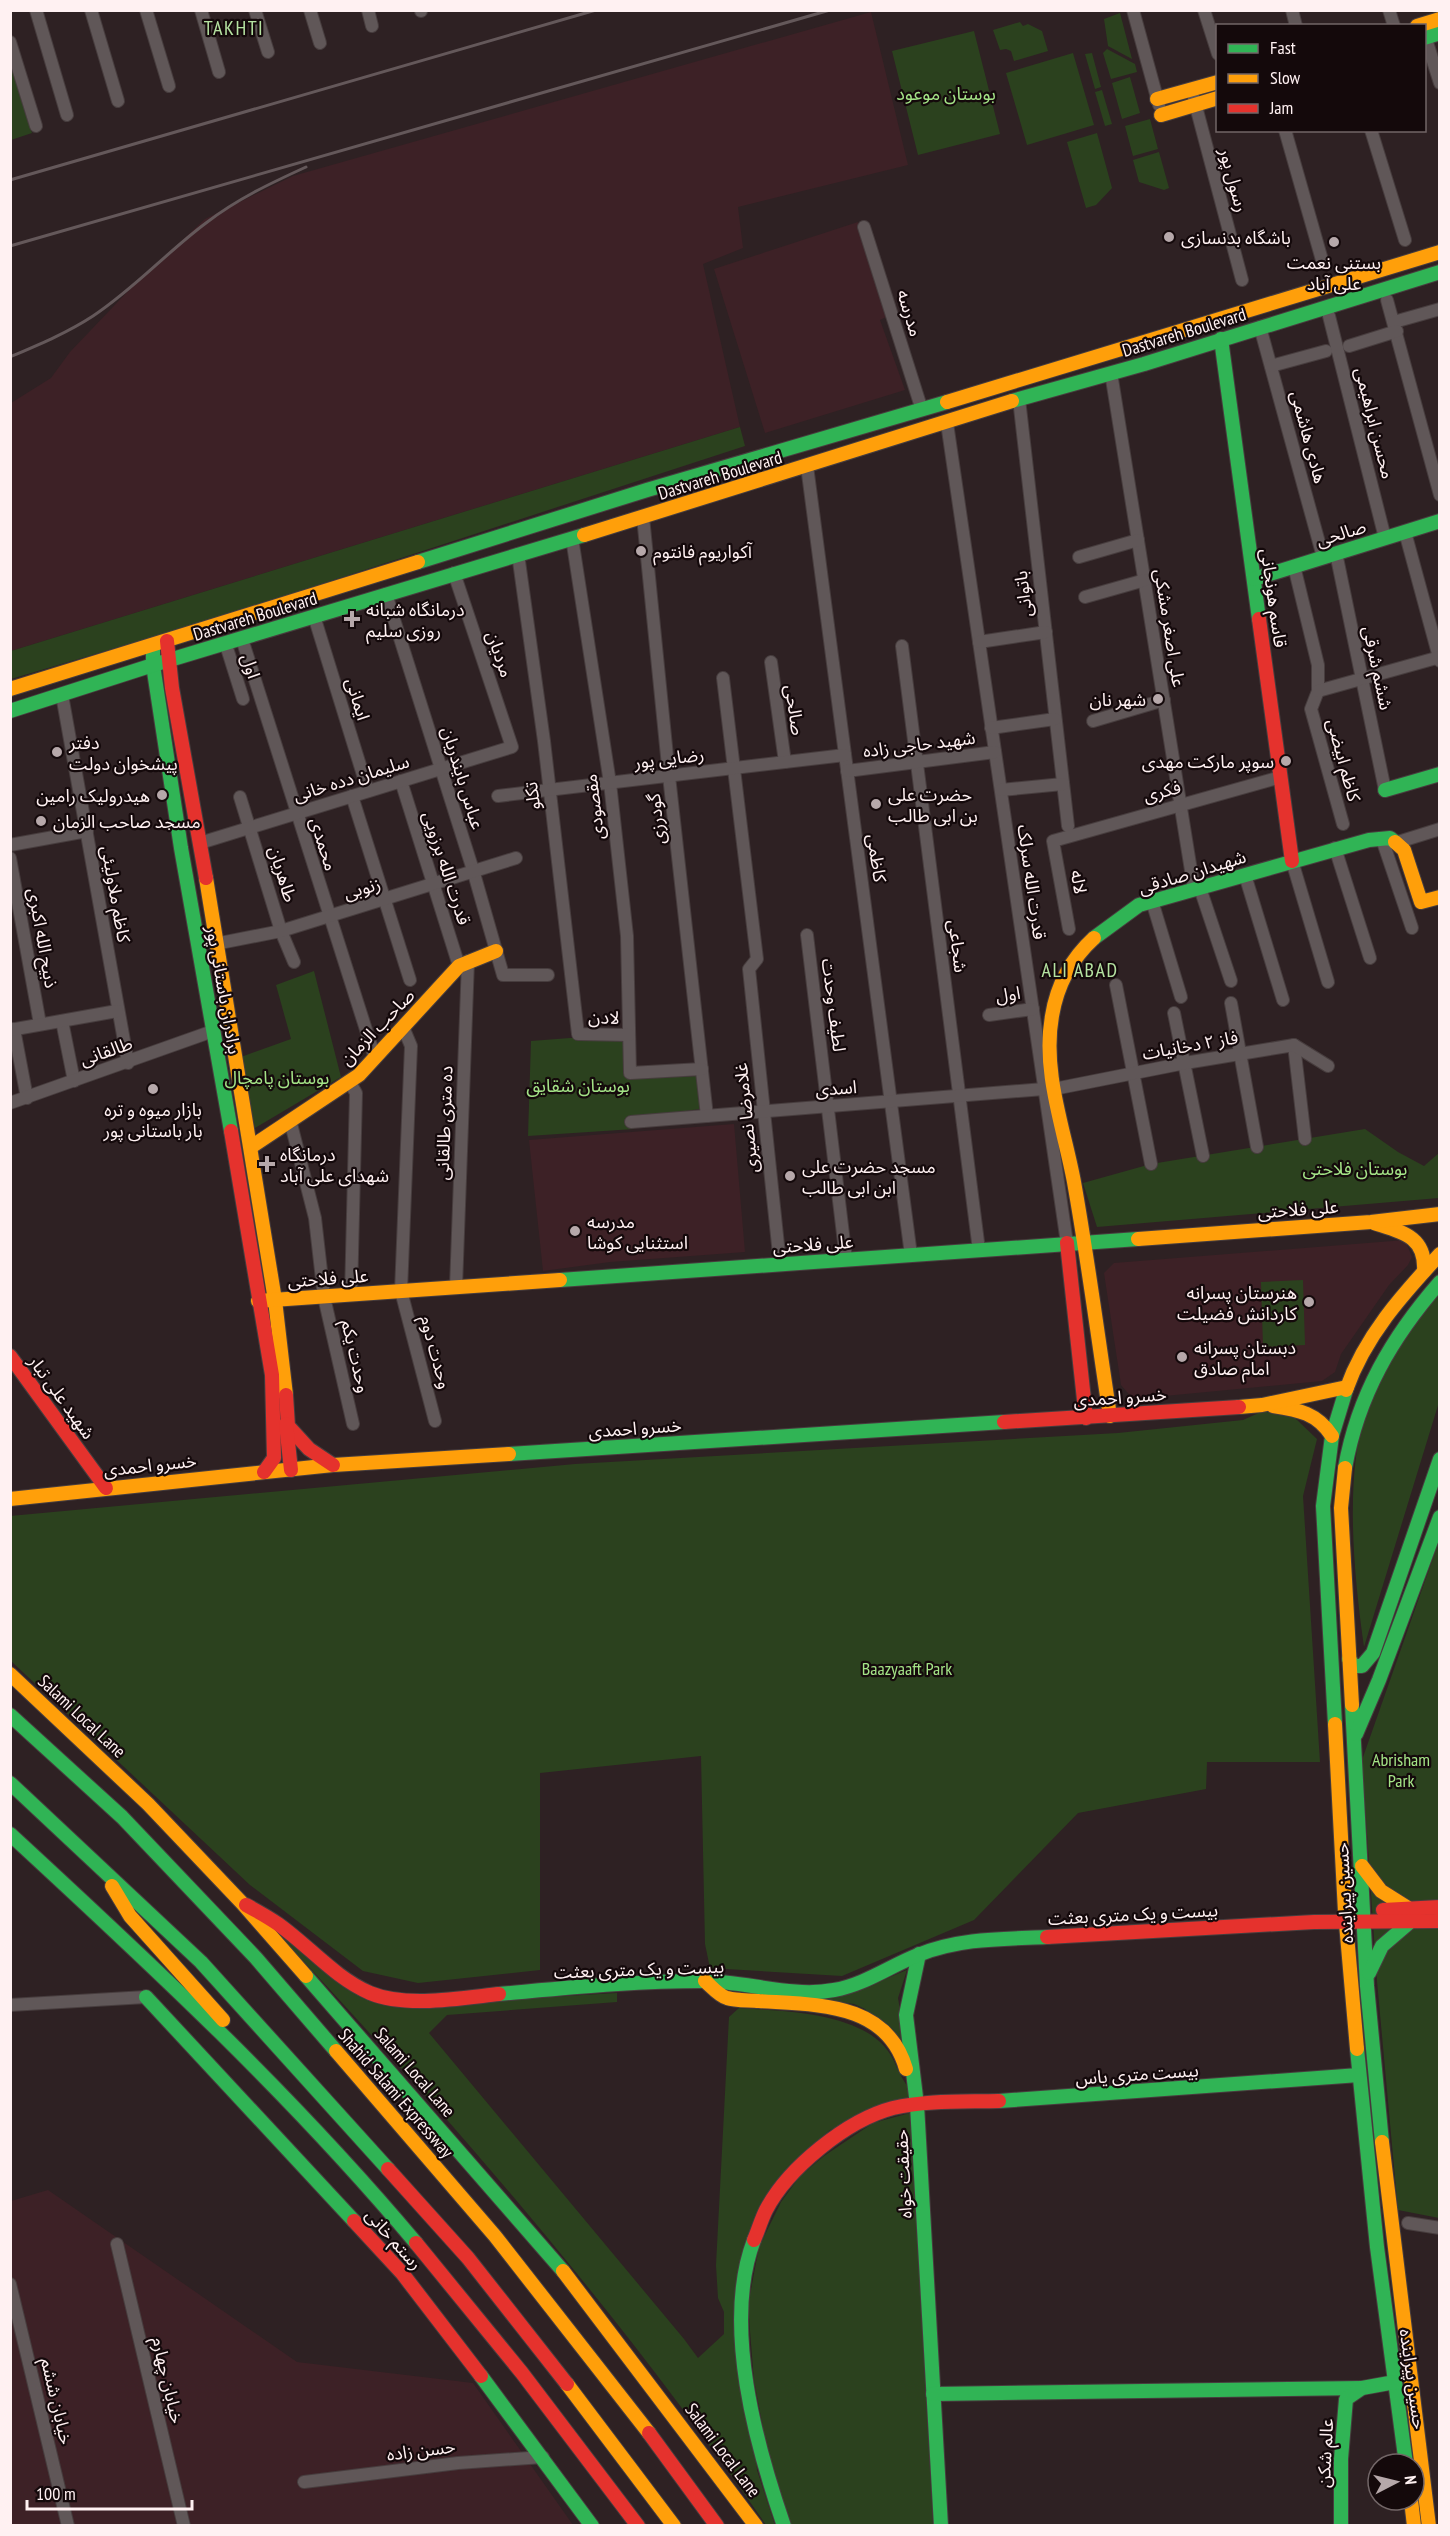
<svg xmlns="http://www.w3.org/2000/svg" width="1450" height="2536" viewBox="0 0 1450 2536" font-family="'PT Sans Narrow','Noto Sans Arabic',sans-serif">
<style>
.built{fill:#3d2126}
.green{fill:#2b411e}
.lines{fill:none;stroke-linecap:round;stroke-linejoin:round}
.street-casing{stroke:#473d3e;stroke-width:14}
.fast-casing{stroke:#473d3e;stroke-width:16}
.slow-casing{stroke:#473d3e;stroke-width:16}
.jam-casing{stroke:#473d3e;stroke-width:16}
.street{stroke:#605758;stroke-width:12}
.fast{stroke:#30b455;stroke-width:14}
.slow{stroke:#ff9f0a;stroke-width:14}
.jam{stroke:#e5322d;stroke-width:14}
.rail{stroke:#64585a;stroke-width:3}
.poi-dot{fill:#b6a8aa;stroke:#14090b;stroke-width:2}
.labels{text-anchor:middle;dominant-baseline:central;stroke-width:4.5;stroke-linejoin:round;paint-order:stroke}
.park-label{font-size:18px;fill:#a4e487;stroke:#14090b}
.street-label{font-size:18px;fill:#fff1f2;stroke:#14090b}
.poi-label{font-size:18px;fill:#fff1f2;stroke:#14090b;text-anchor:start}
.neighbourhood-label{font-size:20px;letter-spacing:1.5px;fill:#b5e2a1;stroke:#14090b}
</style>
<rect width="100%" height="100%" fill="#2e2123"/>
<g class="built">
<polygon points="871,12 908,165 738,207 743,248 703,264 740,427 11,651 11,403 51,378 70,352 132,287 205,219 293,176"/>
<polygon points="858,222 888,316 880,320 905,390 765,433 714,269"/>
<polygon points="734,1124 745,1252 610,1262 543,1271 529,1140"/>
<polygon points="1405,1240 1412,1257 1408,1265 1389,1285 1341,1354 1335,1372 1322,1381 1133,1399 1121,1385 1104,1273 1114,1263"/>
<polygon points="48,2190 297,2362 473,2383 573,2525 11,2526 11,2201"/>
</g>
<g class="green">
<polygon points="1120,13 1132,59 1108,46 1104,19"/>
<polygon points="1020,22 1023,26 1028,24 1042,31 1048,51 1014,61 1011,51 1006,49 1000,50 993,30"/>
<polygon points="974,31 1000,134 918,155 892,51"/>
<polygon points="1107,49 1135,64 1137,72 1111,79 1103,53"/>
<polygon points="1073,53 1094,125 1027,145 1006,73"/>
<polygon points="1092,53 1101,87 1095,89 1085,54"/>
<polygon points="10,61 32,133 11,140 10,140"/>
<polygon points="1130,77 1140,113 1122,119 1112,83"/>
<polygon points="1102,90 1112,124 1105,126 1095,92"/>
<polygon points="1150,119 1158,149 1133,156 1125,126"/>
<polygon points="1097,133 1112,188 1096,205 1086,208 1067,142"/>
<polygon points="1159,152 1169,188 1164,190 1139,182 1133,160"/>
<polygon points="740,427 745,446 220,617 11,679 11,651"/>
<polygon points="314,971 341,1077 255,1128 241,1057 291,1039 276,985"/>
<polygon points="570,1038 626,1038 627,1079 699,1076 700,1109 636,1118 634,1129 528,1136 531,1041"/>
<polygon points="1365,1129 1398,1152 1424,1166 1439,1153 1439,1198 1097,1227 1083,1183 1151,1164"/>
<polygon points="1303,1280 1305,1345 1263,1347 1261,1282"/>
<path d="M1439,1295V1402L1364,1647C1354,1577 1344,1477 1366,1410C1381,1367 1410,1328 1439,1295Z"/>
<polygon points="1263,1411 1295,1418 1317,1439 1303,1496 1320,1762 1207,1762 1206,1789 1078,1813 974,1920 842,1976 710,1968 705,1944 701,1756 540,1773 540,1970 418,1983 363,1971 250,1885 11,1661 10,1516 575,1464 1118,1433 1243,1420"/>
<polygon points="1439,1541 1439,2218 1398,2210 1377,1981 1362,1760"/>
<path d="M264,1919L363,1998L514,1999L617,1993V2002L447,2015L429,2033L684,2339L698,2358L724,2334V2312L718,2298L716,2265L729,2017L739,2008C783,2011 853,2012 884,2046C898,2061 899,2083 917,2095L830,2130L807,2150L744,2248L757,2470L775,2525H766C617,2309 444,2110 264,1919Z"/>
<polygon points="907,1970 898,1998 907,2052 865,2009 854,2004 819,1999 880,1981"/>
<polygon points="910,2113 933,2525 790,2526 771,2469 754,2381 748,2305 759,2247 781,2202 800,2176 824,2156 873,2123"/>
</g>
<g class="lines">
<g class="street-casing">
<g id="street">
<polyline points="36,10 67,115"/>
<polyline points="91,10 118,101"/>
<polyline points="146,10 169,86"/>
<polyline points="201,10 219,72"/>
<polyline points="255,10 268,52"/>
<polyline points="310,10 320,43"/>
<polyline points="368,10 372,26"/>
<polyline points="421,10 421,11"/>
<polyline points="1133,10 1159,105"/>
<polyline points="1204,10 1218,54"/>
<polyline points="1292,10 1296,26"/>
<polyline points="1389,10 1394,26"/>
<polyline points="1424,33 1440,83"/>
<polyline points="10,42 36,126"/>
<polyline points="1194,99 1242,280"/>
<polyline points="1285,130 1322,260"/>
<polyline points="1371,130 1405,240"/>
<polyline points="864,227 922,410"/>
<polyline points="1387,300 1440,495"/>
<polyline points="1329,316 1385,538"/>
<polyline points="1394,322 1440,309"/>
<polyline points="1260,327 1323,557"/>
<polyline points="1349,346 1397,331"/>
<polyline points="1271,366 1326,351"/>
<polyline points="1111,373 1194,889"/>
<polyline points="1019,399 1068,826"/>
<polyline points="947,423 1067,1243"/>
<polyline points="807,466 911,1255"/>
<polyline points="643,517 669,776 707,1116"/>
<polyline points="1405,532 1440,661"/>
<polyline points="572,538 610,783 627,936 630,1073 702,1069"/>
<polyline points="1336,553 1385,790"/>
<polyline points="518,554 544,741 578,1034 629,1035"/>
<polyline points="1079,557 1138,540"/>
<polyline points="1294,566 1318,665 1318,691 1311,709 1343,824"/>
<polyline points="386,594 473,870 503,975 548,975"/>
<polyline points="1085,597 1145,580"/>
<polyline points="314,616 368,791"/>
<polyline points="242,639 375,1058"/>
<polyline points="979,642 1046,632"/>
<polyline points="226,645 243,699"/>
<polyline points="902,646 979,1250"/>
<polyline points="771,662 785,762"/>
<polyline points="723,678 757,959 749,969 780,1264"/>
<polyline points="1318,691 1440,657"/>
<polyline points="62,695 128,1063"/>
<polyline points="1093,721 1164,700"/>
<polyline points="991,728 1055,719"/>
<polyline points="847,771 995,752"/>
<polyline points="401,781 459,966"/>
<polyline points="1001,790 1063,784"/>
<polyline points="352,796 410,980"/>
<polyline points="498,796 845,755"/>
<polyline points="240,797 281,931 294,962"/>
<polyline points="1382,839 1412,928"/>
<polyline points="200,843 512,747 454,573"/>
<polyline points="1395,843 1440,829"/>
<polyline points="10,845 87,831"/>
<polyline points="1335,848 1370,958"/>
<polyline points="10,858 40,1024"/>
<polyline points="1292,861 1328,982"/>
<polyline points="1245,875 1283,1000"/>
<polyline points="1200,888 1231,981"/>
<polyline points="1152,901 1181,997"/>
<polyline points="1069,929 1053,841 1281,777"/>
<polyline points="807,935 846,1259"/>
<polyline points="215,944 281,931 516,858"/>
<polyline points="1116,985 1151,1164"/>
<polyline points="1231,1003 1257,1147"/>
<polyline points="1174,1013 1203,1156"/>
<polyline points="989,1015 1033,1009"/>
<polyline points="62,1021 74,1081"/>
<polyline points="403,1027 411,1046 401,1291 435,1421"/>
<polyline points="14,1029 27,1098"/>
<polyline points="10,1030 117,1011"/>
<polyline points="1294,1045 1305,1139"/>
<polyline points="349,1081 356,1093 351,1295"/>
<polyline points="1054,1089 1185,1063 1294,1045 1328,1066"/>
<polyline points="10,1103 213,1031"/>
<polyline points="290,1120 315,1218 324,1297 353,1424"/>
<polyline points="631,1122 1044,1089"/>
<polyline points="456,1287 468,961"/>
<polyline points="10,2005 146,1997"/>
<polyline points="1408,2223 1440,2228"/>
<polyline points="117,2244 184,2526"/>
<polyline points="10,2284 68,2526"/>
<polyline points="304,2482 458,2463 543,2457"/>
</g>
</g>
<g class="fast-casing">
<g id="fast">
<polyline points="1424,38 1440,33"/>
<polyline points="1221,339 1259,619"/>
<polyline points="1012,401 1144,364 1440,272"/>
<polyline points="418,562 647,490 947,402"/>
<polyline points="1254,579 1440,521"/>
<polyline points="153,646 153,665 181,848 231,1131"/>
<polyline points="10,711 153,665 584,535"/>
<polyline points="1385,790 1440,774"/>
<polyline points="1094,938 1139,905 1369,840 1390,838 1395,842"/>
<polyline points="560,1280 1138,1239"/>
<polyline points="509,1454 1004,1422"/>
<path d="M1345,1468C1358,1395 1392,1337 1440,1282"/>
<polyline points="1349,1659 1354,1666 1362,1666 1373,1653 1440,1459"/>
<polyline points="1352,1705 1367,1986 1382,2142"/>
<polyline points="10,1715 122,1817 256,1958 336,2051"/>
<polyline points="1335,1724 1323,1506 1332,1436 1346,1390"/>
<polyline points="1356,1734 1379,1680 1440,1517"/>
<polyline points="10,1783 201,1962 388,2169"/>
<path d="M10,1834C152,1965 292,2095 416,2243"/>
<polyline points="919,1954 906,2015 917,2105 941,2526"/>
<polyline points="1369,1973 1382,1946 1410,1922"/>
<polyline points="306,1976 563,2271"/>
<path d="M499,1994C567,1988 635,1981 703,1981C746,1981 791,1998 834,1990C864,1985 890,1966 918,1955C959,1938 1004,1939 1047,1937"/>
<polyline points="146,1997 354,2221"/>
<polyline points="1357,2049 1377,2247 1406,2464"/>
<polyline points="999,2101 1359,2075"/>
<path d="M754,2240C722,2324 756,2445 784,2526"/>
<polyline points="481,2376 592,2526"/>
<polyline points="933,2394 1362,2388"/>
<polyline points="1341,2526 1341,2459 1346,2399 1362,2388 1395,2382"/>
</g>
</g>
<g class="slow-casing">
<g id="slow">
<polyline points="1417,26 1440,19"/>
<polyline points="1157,99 1218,82"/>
<polyline points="1161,115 1218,98"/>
<polyline points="947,402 1440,252"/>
<polyline points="584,535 1012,401"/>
<polyline points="10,689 418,562"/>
<polyline points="1395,842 1404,850 1421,902 1440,897"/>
<polyline points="206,878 275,1300 286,1395"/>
<path d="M1094,938C1071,959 1057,985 1052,1016C1042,1072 1064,1128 1074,1182C1088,1260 1098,1338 1110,1416"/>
<polyline points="251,1147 359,1075 459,966 496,951"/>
<path d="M1374,1223C1402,1232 1426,1236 1424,1271"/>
<polyline points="1138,1239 1371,1222 1440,1214"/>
<polyline points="258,1301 560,1280"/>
<path d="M1346,1390C1365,1336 1402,1295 1440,1254"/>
<path d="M1273,1406C1299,1410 1317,1413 1332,1436"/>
<polyline points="1239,1407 1262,1405 1347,1387"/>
<polyline points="1345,1468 1341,1508 1352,1705"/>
<polyline points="10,1499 333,1465 509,1454"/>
<polyline points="10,1674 148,1804 242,1903 306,1976"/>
<polyline points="1335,1724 1345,1912 1357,2049"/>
<polyline points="1362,1866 1381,1891 1408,1908"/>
<polyline points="112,1886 130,1916 223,2020"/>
<path d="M705,1981C711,1986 719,1996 727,1998C736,2001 749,2000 759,2001C817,2005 887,2002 906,2069"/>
<polyline points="336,2051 495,2236 649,2433"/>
<polyline points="1382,2142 1429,2526"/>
<polyline points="563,2271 756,2526"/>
<polyline points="567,2384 674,2526"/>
<polyline points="1411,2500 1414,2526"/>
</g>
</g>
<g class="jam-casing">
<g id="jam">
<polyline points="1259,619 1292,861"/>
<polyline points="167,641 172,688 206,878"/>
<polyline points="231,1131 272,1375 274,1458 264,1472"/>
<polyline points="1067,1243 1086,1418"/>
<polyline points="10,1356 106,1488"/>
<polyline points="286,1395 288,1426 309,1449 333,1465"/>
<polyline points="1004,1422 1239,1407"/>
<polyline points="286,1424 291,1470"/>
<path d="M246,1905C257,1911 268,1917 278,1924C309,1946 335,1978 370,1993C406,2008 462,1998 499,1994"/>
<polyline points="1383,1910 1440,1907"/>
<polyline points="1047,1937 1314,1922 1440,1921"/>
<polyline points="388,2169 468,2258 567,2384"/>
<polyline points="354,2221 402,2273 481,2376"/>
<path d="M754,2240C758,2231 761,2220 766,2210C788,2168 847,2120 893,2108C927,2100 965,2102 999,2101"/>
<polyline points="416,2243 522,2373 638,2526"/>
<polyline points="649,2433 717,2526"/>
</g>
</g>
<use href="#street" class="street"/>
<use href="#fast" class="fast"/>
<use href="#slow" class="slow"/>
<use href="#jam" class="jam"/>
<g class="rail">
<polyline points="10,180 596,10"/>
<polyline points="10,246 830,10"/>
<path d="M10,357C38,345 67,333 93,316C134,289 167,252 206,223C237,199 271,183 306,167"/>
</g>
</g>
<g class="poi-dot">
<circle cx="1169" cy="237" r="6"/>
<circle cx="1334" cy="242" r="6"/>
<circle cx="641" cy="551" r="6"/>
<path d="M349 610h6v6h6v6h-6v6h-6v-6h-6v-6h6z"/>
<circle cx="1158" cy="699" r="6"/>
<circle cx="57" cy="752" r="6"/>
<circle cx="1286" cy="761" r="6"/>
<circle cx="162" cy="795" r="6"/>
<circle cx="876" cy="804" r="6"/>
<circle cx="41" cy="821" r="6"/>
<circle cx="153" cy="1089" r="6"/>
<path d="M264 1155h6v6h6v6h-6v6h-6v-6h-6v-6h6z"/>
<circle cx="790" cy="1176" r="6"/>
<circle cx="575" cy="1231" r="6"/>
<circle cx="1309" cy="1302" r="6"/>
<circle cx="1182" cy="1357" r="6"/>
</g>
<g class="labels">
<g class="park-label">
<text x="946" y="93">بوستان موعود</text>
<text x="277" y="1077">بوستان پامچال</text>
<text x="578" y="1085">بوستان شقایق</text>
<text x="1355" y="1168">بوستان فلاحتی</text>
<text x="907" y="1668">Baazyaaft Park</text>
<text x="1401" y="1759">Abrisham<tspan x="1401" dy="21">Park</tspan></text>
</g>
<g class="street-label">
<text transform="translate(1234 180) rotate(75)">رسول پور</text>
<text transform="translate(910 313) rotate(73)">مدرسه</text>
<text transform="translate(1184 332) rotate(-17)">Dastvareh Boulevard</text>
<text transform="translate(1375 423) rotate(76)">محسن ابراهیمی</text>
<text transform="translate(1309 437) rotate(75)">هادی هاشمی</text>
<text transform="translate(720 475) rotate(-17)">Dastvareh Boulevard</text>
<text transform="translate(1341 533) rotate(-17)">صالحی</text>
<text transform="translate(1023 594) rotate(-97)">باتوانی</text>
<text transform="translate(1274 598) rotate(82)">قاسم هونجانی</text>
<text transform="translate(255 616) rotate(-17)">Dastvareh Boulevard</text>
<text transform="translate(1170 628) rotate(81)">علی اصغر مشکی</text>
<text transform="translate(500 654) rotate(71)">مردیان</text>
<text transform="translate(251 666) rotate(72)">اول</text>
<text transform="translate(1378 668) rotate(78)">ششم شرقی</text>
<text transform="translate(358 699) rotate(73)">ایمانی</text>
<text transform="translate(795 710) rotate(82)">صالحی</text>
<text transform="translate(919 744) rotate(-7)">شهید حاجی زاده</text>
<text transform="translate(669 758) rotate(-7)">رضایی پور</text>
<text transform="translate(1344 760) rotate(75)">کاظم ابیضی</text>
<text transform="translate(351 778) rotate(-17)">سلیمان دده خانی</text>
<text transform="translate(463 778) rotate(73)">عباس بایندریان</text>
<text transform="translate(1162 791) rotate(-15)">فکری</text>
<text transform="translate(532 796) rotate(-97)">تکلو</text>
<text transform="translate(594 807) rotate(-97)">مقصودی</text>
<text transform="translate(656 819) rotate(-96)">گودرزی</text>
<text transform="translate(324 844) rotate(73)">محمدی</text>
<text transform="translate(877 858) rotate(82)">کاظمی</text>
<text transform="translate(447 868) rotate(72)">قدرت الله برزویی</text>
<text transform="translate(1192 872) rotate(-17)">شهیدان صادقی</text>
<text transform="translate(283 874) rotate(73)">طاهریان</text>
<text transform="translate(1032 882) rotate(82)">قدرت الله سرلک</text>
<text transform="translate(1079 882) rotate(80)">لاله</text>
<text transform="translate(362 888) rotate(-16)">زنوبی</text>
<text transform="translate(116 894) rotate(80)">کاظم ملاولیئی</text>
<text transform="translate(43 938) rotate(80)">ذبیح الله اکبری</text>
<text transform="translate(958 946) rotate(83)">شجاعی</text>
<text transform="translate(224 990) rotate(80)">برادران باستانی پور</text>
<text transform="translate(1008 994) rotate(-8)">اول</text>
<text transform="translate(834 1005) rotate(83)">لطیف وحدت</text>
<text transform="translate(604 1017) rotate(2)">لادن</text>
<text transform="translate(377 1027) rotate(-46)">صاحب الزمان</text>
<text transform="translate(1190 1045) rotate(-10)">فاز ۲ دخانیات</text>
<text transform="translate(106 1051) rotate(-19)">طالقانی</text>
<text transform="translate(836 1088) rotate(-4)">اسدی</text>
<text transform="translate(746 1118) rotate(-96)">غلامرضا نصیری</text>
<text transform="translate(444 1123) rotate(-88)">ده متری طالقانی</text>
<text transform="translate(1298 1209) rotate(-4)">علی فلاحتی</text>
<text transform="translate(813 1244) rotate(-4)">علی فلاحتی</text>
<text transform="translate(328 1278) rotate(-4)">علی فلاحتی</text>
<text transform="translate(436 1352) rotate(75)">وحدت دوم</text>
<text transform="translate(356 1356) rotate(77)">وحدت یکم</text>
<text transform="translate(62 1397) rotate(54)">شهید علی تبار</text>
<text transform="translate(1120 1397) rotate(-4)">خسرو احمدی</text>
<text transform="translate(635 1428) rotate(-4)">خسرو احمدی</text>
<text transform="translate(150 1465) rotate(-6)">خسرو احمدی</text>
<text transform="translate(82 1716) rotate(43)">Salami Local Lane</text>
<text transform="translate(1344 1893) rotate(-93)">حسین پیراینده</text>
<text transform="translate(1133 1914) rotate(-3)">بیست و یک متری بعثت</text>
<text transform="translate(639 1969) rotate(-2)">بیست و یک متری بعثت</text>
<text transform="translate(415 2072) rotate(49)">Salami Local Lane</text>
<text transform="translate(1137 2074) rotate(-4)">بیست متری یاس</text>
<text transform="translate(396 2093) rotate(49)">Shahid Salami Expressway</text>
<text transform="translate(903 2174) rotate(-93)">حقیقت خواه</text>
<text transform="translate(394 2239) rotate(48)">رستم خانی</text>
<text transform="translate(1413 2379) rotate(82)">حسین پیراینده</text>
<text transform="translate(168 2380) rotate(77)">خیابان چهارم</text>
<text transform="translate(57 2401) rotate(77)">خیابان ششم</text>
<text transform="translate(421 2450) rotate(-7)">حسن زاده</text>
<text transform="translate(723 2450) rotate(53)">Salami Local Lane</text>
<text transform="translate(1325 2453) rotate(-87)">عالم شکن</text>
</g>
<g class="poi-label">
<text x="1181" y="237">باشگاه بدنسازی</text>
<text x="1334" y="262" text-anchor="middle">بستنی نعمت<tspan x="1334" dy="21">علی آباد</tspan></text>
<text x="653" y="551">آکواریوم فانتوم</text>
<text x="366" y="609">درمانگاه شبانه<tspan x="366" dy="21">روزی سلیم</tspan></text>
<text x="1146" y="699" text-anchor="end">شهر نان</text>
<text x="69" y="742">دفتر<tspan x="69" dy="21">پیشخوان دولت</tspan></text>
<text x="1274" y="761" text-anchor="end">سوپر مارکت مهدی</text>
<text x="888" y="794">حضرت علی<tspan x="888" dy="21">بن ابی طالب</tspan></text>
<text x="150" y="795" text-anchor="end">هیدرولیک رامین</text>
<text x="53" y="821">مسجد صاحب الزمان</text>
<text x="153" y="1109" text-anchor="middle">بازار میوه و تره<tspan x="153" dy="21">بار باستانی پور</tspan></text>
<text x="280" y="1154">درمانگاه<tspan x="280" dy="21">شهدای علی آباد</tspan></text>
<text x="802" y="1166">مسجد حضرت علی<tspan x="802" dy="21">ابن ابی طالب</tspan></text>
<text x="587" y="1221">مدرسه<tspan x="587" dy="21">استثنایی کوشا</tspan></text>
<text x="1297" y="1292" text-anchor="end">هنرستان پسرانه<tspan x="1297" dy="21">کاردانش فضیلت</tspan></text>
<text x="1194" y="1347">دبستان پسرانه<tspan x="1194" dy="21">امام صادق</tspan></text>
</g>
<g class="neighbourhood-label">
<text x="234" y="28">TAKHTI</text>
<text x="1080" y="970">ALI ABAD</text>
</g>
</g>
<rect width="1450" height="2536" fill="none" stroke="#fff1f2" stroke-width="24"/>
<rect x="1216" y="24" width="210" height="108" fill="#14090b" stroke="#726667" stroke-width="1.5"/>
<rect x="1228" y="44" width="30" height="9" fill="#30b455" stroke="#726667" stroke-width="1.5"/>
<text x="1270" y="54" font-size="18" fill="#fff1f2">Fast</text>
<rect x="1228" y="74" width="30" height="9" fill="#ff9f0a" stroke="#726667" stroke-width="1.5"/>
<text x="1270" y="84" font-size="18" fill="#fff1f2">Slow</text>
<rect x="1228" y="104" width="30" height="9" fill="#e5322d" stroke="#726667" stroke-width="1.5"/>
<text x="1270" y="114" font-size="18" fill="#fff1f2">Jam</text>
<g transform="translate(1396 2482) rotate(83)"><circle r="28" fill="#14090b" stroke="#726667" stroke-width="1.5"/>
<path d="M0-4.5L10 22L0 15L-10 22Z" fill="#b6a8aa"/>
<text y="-9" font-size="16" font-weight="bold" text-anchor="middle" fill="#fff1f2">N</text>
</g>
<path d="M27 2500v9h165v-9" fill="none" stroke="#fff1f2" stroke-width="3"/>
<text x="36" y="2500" font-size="18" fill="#fff1f2" stroke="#14090b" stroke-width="4.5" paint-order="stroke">100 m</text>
</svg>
